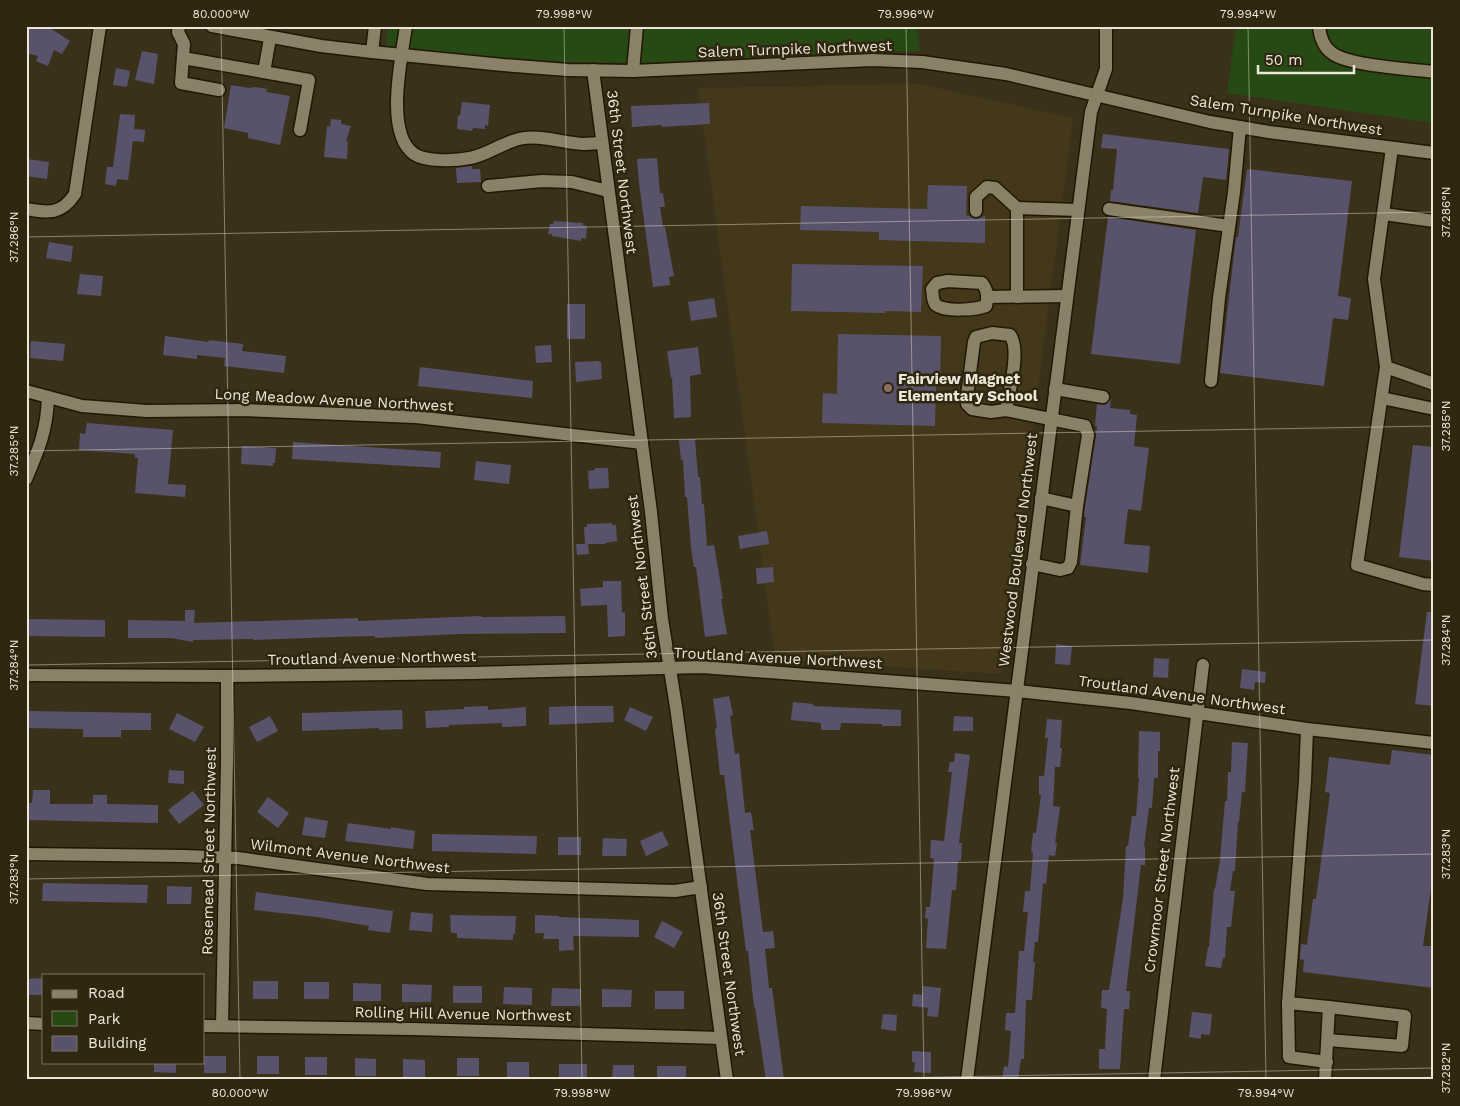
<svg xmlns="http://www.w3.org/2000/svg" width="1460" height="1106" viewBox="0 0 1460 1106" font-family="'Work Sans',sans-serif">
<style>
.built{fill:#44381b}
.green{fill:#274a15}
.building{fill:#58536a}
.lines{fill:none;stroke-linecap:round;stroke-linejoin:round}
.minor-casing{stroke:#211804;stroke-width:15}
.minor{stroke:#8b8169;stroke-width:12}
.ticks{fill:none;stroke:#ebe6d8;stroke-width:1;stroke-opacity:0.45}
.education-dot{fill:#8d6e63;stroke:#302711;stroke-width:2}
.labels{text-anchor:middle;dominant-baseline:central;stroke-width:5;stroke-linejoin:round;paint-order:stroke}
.street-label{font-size:15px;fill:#ebe6d8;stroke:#302711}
.poi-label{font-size:15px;font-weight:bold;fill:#ebe6d8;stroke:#302711;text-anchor:start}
.neatline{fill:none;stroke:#ebe6d8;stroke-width:2}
.ticks-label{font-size:12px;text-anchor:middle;fill:#ebe6d8}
</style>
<rect width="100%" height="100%" fill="#3a311b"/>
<polygon class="built" points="919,84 1073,118 1001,674 775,659 698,88"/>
<g class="green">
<polygon points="388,26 917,26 920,51 861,52 646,63 564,62 457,54 386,46"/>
<polygon points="1236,26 1434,26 1434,123 1227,93"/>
</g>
<g class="building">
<polygon points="26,26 47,26 70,41 62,54 54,50 48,66 36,61 38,56 26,53"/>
<polygon points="142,51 158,54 154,84 135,80"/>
<polygon points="116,68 130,71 127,87 113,85"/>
<polygon points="231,85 249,88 256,87 267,89 266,92 290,96 280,145 248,138 248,133 224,128"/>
<polygon points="462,102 490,105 488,126 485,125 485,129 473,128 472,131 457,129 458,115 460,116"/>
<polygon points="709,103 710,124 662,127 662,125 632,127 631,106"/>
<polygon points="120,114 135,115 134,129 145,130 144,142 133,141 128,180 117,179 116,186 105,184 107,167 113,167"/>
<polygon points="331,119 341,120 341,124 351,126 346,141 348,141 347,159 324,157 327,126 330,127"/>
<polygon points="1103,134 1229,149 1226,180 1203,177 1198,213 1110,201 1111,190 1113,190 1117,149 1101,148"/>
<polygon points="657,158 660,193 663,193 665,207 660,207 663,227 665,227 674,276 669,277 670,285 653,287 639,183 637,159"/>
<polygon points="26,159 49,162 47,179 26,176"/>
<polygon points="472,166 472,169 480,169 481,182 457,183 456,168"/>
<polygon points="1247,169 1352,181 1338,296 1351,298 1348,320 1333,318 1324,386 1220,373 1236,237 1238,237"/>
<polygon points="928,185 967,186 966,215 976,219 985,216 985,243 879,240 879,232 800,230 801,206 927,209"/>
<polygon points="1108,217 1196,230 1180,364 1091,354"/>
<polygon points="554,221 583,223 583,225 587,226 586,239 581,238 581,241 552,236 552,234 548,234 550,224 553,224"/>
<polygon points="49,242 73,246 71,262 46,258"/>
<polygon points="792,264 923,266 921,312 885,311 885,313 791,311"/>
<polygon points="80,274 103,276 101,296 77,294"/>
<polygon points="714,298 717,317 691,321 688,302"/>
<rect x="567" y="304" width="18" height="35"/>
<polygon points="838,334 941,336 940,383 936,383 935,426 822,423 823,393 837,394"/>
<polygon points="165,336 208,342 209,340 243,344 242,351 286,356 284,373 224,366 225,358 197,355 197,359 163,355"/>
<polygon points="31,341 65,344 63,361 30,358"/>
<polygon points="551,345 552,362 536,363 535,346"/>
<polygon points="698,347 701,374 690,376 691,417 674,418 672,378 671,378 667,351"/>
<polygon points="597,361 601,362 602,379 576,382 575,362"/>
<polygon points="420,367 533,381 532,398 418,386"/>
<polygon points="1111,399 1110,408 1130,410 1130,414 1137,415 1134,446 1149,448 1141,511 1128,509 1124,544 1150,546 1148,573 1080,565 1086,517 1084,517 1085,507 1096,436 1097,426 1095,426 1097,404 1105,405"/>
<polygon points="87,423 173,430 168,484 186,485 185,497 135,493 138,458 135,458 135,454 79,450 80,433 85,434"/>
<polygon points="695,439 698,477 700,477 702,504 704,504 707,546 714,545 720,580 723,599 721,599 727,634 705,637 696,567 694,567 691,548 687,497 685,497 683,460 681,460 679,440"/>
<polygon points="293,442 441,452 440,468 292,459"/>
<polygon points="1413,445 1434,447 1434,561 1399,557"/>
<polygon points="242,446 276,448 275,463 273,463 273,466 241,464"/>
<polygon points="476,461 511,465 509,484 474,480"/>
<polygon points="595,468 608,468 609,488 589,489 588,471 595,470"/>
<polygon points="612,523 612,525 616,525 617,541 605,543 605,544 588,544 589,554 577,555 576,544 585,544 584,527 587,527 587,524"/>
<polygon points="767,531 769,544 740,549 738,536"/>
<polygon points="773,567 774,582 757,584 756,568"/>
<polygon points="603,581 621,581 622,613 625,612 625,636 608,637 607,605 581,606 580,589 603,587"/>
<polygon points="185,610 195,610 194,623 358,618 358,621 481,616 481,617 565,616 566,633 458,634 375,638 375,636 334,637 253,640 253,639 193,640 193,642 171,638 128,638 128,620 185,621"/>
<polygon points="1427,612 1434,612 1434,706 1415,704"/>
<polygon points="26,619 105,620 105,637 26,636"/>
<polygon points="1056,644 1072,646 1070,665 1055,664"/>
<polygon points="1154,658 1169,659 1168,678 1153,677"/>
<polygon points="1242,669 1266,672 1265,683 1255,682 1254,690 1240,688"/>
<polygon points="729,696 733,715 730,716 735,754 739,753 745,813 751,812 754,830 750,830 763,932 773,931 775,948 765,949 769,988 772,988 784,1080 766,1080 755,1007 754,1007 748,951 746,951 724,775 720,775 718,756 715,729 717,728 713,699"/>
<polygon points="793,702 813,704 813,706 901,710 901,726 882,726 882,724 841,723 840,730 821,730 821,723 791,720"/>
<polygon points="488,706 488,710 526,707 526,726 502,727 502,723 449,725 449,727 426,728 425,711 464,709 464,707"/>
<polygon points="572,706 613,706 614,722 549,725 549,707"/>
<polygon points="630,707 653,717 646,731 624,720"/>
<polygon points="402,710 403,729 379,730 379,728 302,731 302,713"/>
<polygon points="26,711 151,713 151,730 121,730 121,737 83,737 83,729 26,728"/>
<polygon points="177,713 204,727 195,742 169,729"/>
<polygon points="270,716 278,731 257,742 249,727"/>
<polygon points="954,716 973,717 973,731 953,731"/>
<polygon points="1047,719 1062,720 1060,748 1062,748 1060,767 1055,767 1053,806 1060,807 1055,843 1057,843 1055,856 1049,855 1046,884 1043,883 1038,942 1035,942 1033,962 1035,962 1032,1000 1026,1000 1024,1059 1021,1059 1018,1080 1002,1080 1004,1066 1008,1067 1011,1031 1005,1030 1006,1013 1015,1013 1019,951 1024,951 1028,912 1023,912 1025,891 1030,891 1033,853 1031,852 1033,833 1036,833 1041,795 1039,795 1039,776 1044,776 1048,738 1045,738"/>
<polygon points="1139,731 1160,732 1160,751 1158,751 1158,778 1154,778 1152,808 1149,808 1144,847 1145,847 1145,865 1141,865 1126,991 1130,991 1129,1009 1124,1009 1120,1069 1099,1069 1099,1049 1105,1049 1107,1009 1101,1008 1102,990 1109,990 1123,898 1126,846 1128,846 1132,816 1136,816 1139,778 1138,778"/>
<polygon points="1232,742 1248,743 1245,792 1242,792 1239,822 1238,821 1235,871 1233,871 1230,891 1235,891 1231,927 1227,927 1225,958 1223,958 1221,968 1205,966 1208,947 1209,947 1214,889 1215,889 1220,860 1225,801 1227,801 1228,772 1231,772"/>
<polygon points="1392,750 1434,755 1434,866 1423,946 1434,946 1434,988 1303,972 1304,960 1300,959 1301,944 1307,945 1313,899 1316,899 1330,793 1325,792 1329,757 1390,765"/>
<polygon points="955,753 970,755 959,843 962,843 961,861 958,861 956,890 952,890 946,949 926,948 928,919 925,918 926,907 930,907 934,859 930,858 931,840 944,841 952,772 948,772 950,762 954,762"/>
<polygon points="169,770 184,771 184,784 168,783"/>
<polygon points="33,790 50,790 50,804 93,804 93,795 107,795 107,804 158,805 158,823 26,820 26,803 32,803"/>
<polygon points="193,791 204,805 179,824 168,810"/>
<polygon points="268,797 289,813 278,828 257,812"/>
<polygon points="305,817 328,821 325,838 302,835"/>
<polygon points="348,823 391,829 391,827 415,831 413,849 345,841"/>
<polygon points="662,831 669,845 646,856 640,841"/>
<polygon points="432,834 537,836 536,854 432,851"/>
<rect x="558" y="837" width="23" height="18"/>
<polygon points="603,838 627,839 626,856 602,856"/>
<polygon points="43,883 148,885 147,903 42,901"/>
<polygon points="167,886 192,887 191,904 167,904"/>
<polygon points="256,892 393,911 390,933 368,930 369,926 317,917 254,910"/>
<polygon points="411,912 433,914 432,932 409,930"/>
<polygon points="450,915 516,916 515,934 513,934 513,940 457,938 457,933 451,933"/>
<polygon points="535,915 559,916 559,917 639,920 639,937 573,936 574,950 559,951 559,939 543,939 544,933 535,933"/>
<polygon points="662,921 683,932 674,948 654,937"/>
<polygon points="44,978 44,995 26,995 26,979"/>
<rect x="253" y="981" width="25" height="18"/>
<rect x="304" y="982" width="25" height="17"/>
<polygon points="353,983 381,984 381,1001 353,1001"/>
<polygon points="402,984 432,985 431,1002 402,1002"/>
<rect x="453" y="986" width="29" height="17"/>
<polygon points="923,986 941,988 938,1017 927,1016 928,1008 912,1006 913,994 922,995"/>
<polygon points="504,987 532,988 532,1005 503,1004"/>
<polygon points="552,988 581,989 580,1006 551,1006"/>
<polygon points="602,989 632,990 631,1007 602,1007"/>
<rect x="655" y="991" width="29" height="18"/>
<polygon points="1192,1012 1212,1014 1210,1035 1201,1034 1201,1039 1189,1037"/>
<polygon points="883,1014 897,1015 896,1031 881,1029"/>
<polygon points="912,1051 931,1052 931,1073 914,1072 915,1062 912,1062"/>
<rect x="204" y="1056" width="22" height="17"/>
<rect x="257" y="1056" width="22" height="18"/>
<rect x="305" y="1057" width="22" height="18"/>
<polygon points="355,1058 376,1059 376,1076 355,1076"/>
<rect x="457" y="1058" width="22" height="18"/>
<polygon points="403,1059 425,1060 425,1077 403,1077"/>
<polygon points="154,1062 176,1062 176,1073 154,1072"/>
<rect x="507" y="1062" width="22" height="18"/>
<rect x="559" y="1064" width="28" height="16"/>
<polygon points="613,1065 634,1065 634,1080 612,1080"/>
<rect x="657" y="1066" width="29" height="14"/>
</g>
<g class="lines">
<g class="minor-casing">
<g id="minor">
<polyline points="179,26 178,32 184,44 181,83 219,90"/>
<polyline points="212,26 321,46 372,52 503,65 568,70 633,71 873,60 922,62 1006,74 1210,122 1269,132 1434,153"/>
<path d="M406,26C402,56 384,133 414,154C426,162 455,161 470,158C487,155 502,143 519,139C538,134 563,143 583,144C589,144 596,143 602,143"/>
<path d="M1319,26C1320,37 1323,47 1332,53C1349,66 1410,69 1434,72"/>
<polyline points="372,52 375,26"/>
<polyline points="183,58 309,80 300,130"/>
<polyline points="593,70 651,512 662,619 676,707 727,1080"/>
<polyline points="633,71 637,26"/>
<polyline points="264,72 270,38"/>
<polyline points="1392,148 1374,279 1386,367 1357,565 1423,584 1434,585"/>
<polyline points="488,186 542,181 572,182 608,191"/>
<polyline points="1017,208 1078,210"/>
<path d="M26,209C49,213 61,215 75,194L100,26"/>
<polyline points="1109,209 1229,226"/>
<polyline points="976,211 976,197 987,187 995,188 1017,208 1017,297"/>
<polyline points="1384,214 1434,221"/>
<path d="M948,281L982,283C988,291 988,297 986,306C975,310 945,312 936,305C932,301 933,294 932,289L937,283Z"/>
<polyline points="988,297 1067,296"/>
<polyline points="1386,367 1434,384"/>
<polyline points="1211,381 1219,298 1234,192 1240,127"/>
<polyline points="1055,389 1103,397"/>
<polyline points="26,391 82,406 147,411 243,410 416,417 642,443"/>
<polyline points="1382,398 1434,409"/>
<path d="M1006,410C1009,392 1021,349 1010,335L992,333L976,337L974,342L967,396V404L972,409L991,412L1006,410L1085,426L1088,435L1077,506L1041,498"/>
<path d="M26,479C39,449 47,430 48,397"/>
<polyline points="1032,564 1060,570 1068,568 1071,562 1077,506"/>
<polyline points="26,675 227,676 472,673 702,667 1017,691 1131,703 1307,729 1434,743"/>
<polyline points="1307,729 1305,781 1288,1003 1329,1007 1325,1080"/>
<polyline points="26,854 183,856 238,858 427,884 675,891 701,887"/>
<polyline points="1288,1003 1289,1057 1327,1062"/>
<polyline points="26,1023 44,1024"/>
<polyline points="204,1026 413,1029 721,1038"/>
<polyline points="222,1026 227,761 227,676"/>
<polyline points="1328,1040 1402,1046 1405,1016 1329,1007"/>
<polyline points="967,1080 1091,112 1106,69 1106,26"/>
<polyline points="1154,1080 1203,665"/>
</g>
</g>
<use href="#minor" class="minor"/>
</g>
<path class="ticks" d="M221,26L240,1080M564,26L582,1080M906,26L924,1080M1248,26L1266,1080M26,237L1434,212M26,451L1434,426M26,665L1434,640M26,879L1434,854M780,1080L1434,1068"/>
<circle class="education-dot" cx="888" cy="388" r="5"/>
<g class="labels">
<g class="street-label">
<text transform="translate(795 49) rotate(-2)">Salem Turnpike Northwest</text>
<text transform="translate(1286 115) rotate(9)">Salem Turnpike Northwest</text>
<text transform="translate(622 172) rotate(83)">36th Street Northwest</text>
<text transform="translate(334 400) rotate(3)">Long Meadow Avenue Northwest</text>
<text transform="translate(1018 550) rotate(-83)">Westwood Boulevard Northwest</text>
<text transform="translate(642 577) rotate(-97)">36th Street Northwest</text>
<text transform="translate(372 658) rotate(-1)">Troutland Avenue Northwest</text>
<text transform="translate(778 658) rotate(3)">Troutland Avenue Northwest</text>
<text transform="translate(1182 695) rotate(8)">Troutland Avenue Northwest</text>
<text transform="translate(209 851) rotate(-89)">Rosemead Street Northwest</text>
<text transform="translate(350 856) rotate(7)">Wilmont Avenue Northwest</text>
<text transform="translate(1162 870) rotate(-83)">Crowmoor Street Northwest</text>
<text transform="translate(729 974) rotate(82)">36th Street Northwest</text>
<text transform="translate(463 1014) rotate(1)">Rolling Hill Avenue Northwest</text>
</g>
<g class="poi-label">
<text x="898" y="379">Fairview Magnet<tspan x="898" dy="17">Elementary School</tspan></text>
</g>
</g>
<rect width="1460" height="1106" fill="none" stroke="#302711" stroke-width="55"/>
<rect x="42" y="974" width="162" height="90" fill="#302711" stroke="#7b7361"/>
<rect x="52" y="990" width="25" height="8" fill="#8b8169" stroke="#7b7361"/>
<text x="88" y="998" font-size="15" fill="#ebe6d8">Road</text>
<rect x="52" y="1011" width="25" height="15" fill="#274a15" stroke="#7b7361"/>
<text x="88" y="1024" font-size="15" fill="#ebe6d8">Park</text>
<rect x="52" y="1036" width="25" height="15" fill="#58536a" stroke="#7b7361"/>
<text x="88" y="1048" font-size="15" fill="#ebe6d8">Building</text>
<path d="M1258 65v8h96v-8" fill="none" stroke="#ebe6d8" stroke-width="2.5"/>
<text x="1265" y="65" font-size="15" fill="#ebe6d8" stroke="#302711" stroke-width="4" paint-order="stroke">50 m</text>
<rect x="28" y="28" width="1404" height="1050" class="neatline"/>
<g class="ticks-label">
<text x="221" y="18">80.000°W</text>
<text x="564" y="18">79.998°W</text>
<text x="906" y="18">79.996°W</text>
<text x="1248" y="18">79.994°W</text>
<text transform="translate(1446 212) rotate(-90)" y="4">37.286°N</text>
<text transform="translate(14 237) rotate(-90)" y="4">37.286°N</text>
<text transform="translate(1446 426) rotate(-90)" y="4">37.285°N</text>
<text transform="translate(14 451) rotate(-90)" y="4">37.285°N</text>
<text transform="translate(1446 640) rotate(-90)" y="4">37.284°N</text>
<text transform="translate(14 665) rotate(-90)" y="4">37.284°N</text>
<text transform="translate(1446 854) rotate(-90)" y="4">37.283°N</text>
<text transform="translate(14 879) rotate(-90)" y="4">37.283°N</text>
<text transform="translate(1446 1068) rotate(-90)" y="4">37.282°N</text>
<text x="240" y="1097">80.000°W</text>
<text x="582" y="1097">79.998°W</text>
<text x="924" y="1097">79.996°W</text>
<text x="1266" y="1097">79.994°W</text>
</g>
</svg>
